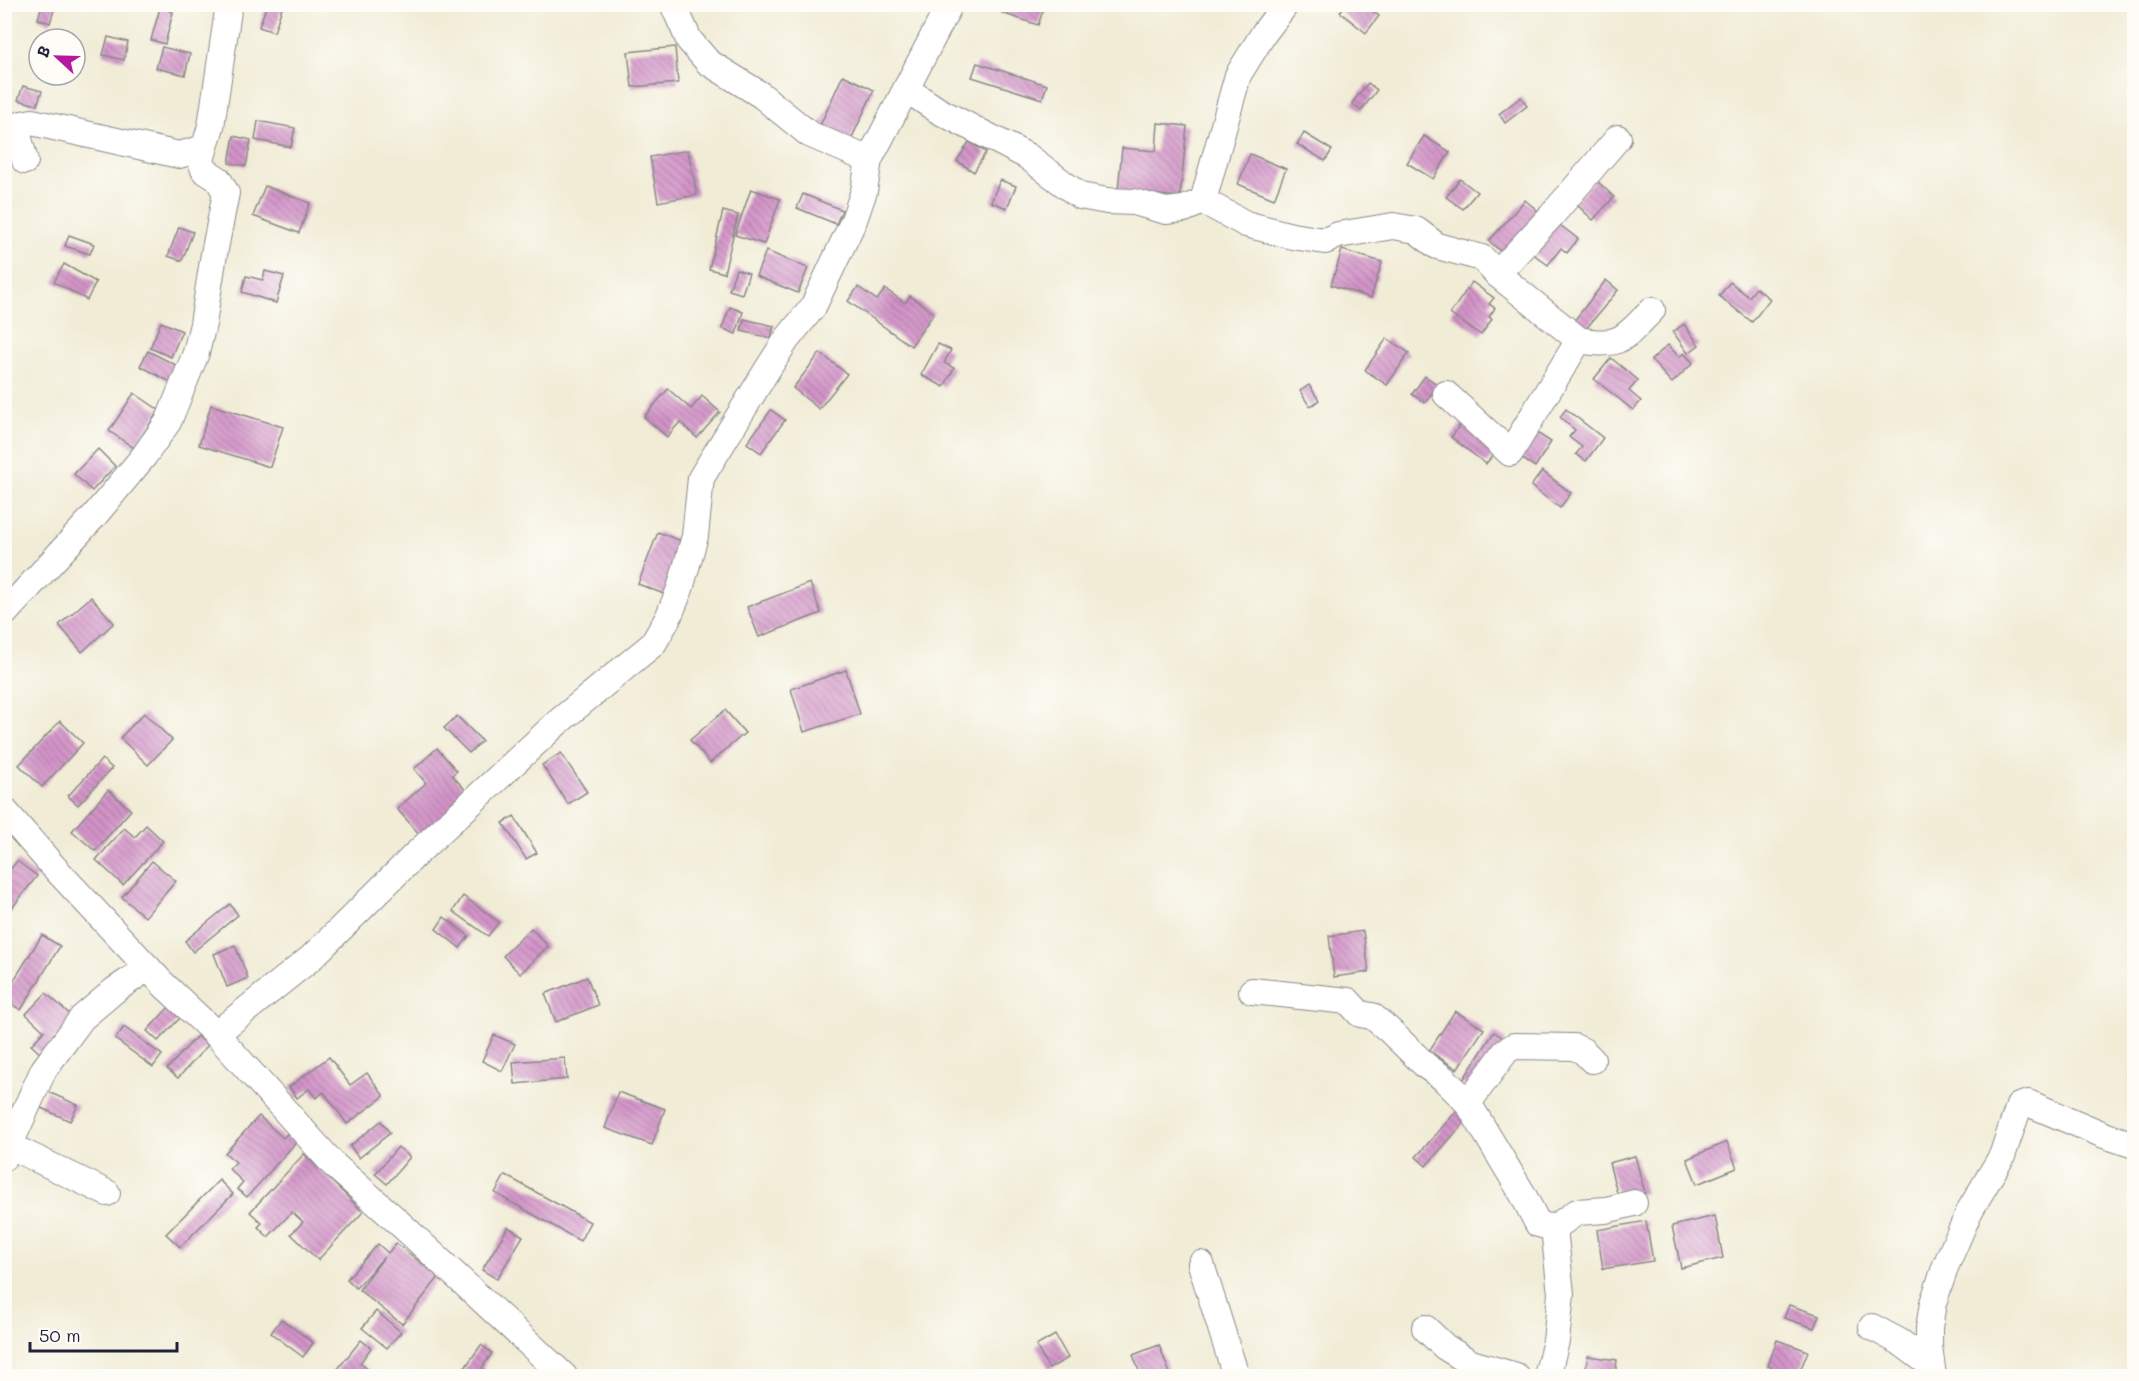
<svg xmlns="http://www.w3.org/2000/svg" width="2139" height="1381" viewBox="0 0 2139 1381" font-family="Mali,sans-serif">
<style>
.building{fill:url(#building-back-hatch)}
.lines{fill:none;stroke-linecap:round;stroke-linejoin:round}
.minor-casing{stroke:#8a8788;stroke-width:28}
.minor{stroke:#fff;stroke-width:26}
</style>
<defs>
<pattern id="building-back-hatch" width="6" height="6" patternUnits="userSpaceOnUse" patternTransform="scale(1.5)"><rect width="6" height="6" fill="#d394c8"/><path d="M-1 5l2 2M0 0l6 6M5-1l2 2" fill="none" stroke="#ab78a4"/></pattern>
</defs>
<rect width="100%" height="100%" fill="#fdfcf7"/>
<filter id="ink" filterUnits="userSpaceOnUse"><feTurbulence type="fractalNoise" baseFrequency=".0167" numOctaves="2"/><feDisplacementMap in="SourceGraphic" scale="12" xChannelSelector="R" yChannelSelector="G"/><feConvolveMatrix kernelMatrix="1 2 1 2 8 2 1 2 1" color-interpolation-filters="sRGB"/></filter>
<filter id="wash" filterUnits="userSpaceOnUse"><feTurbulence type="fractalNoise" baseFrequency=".008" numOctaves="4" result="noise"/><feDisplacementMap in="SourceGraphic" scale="24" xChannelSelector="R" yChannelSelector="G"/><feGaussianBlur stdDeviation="1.35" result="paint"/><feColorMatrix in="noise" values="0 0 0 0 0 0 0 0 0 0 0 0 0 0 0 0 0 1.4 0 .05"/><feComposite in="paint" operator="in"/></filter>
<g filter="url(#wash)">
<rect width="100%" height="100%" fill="#f1ecd6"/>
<g id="blocks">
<g class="building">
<polygon points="42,4 56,4 50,23 38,19"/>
<polygon points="267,4 282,8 274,32 259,27"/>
<polygon points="1346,4 1368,4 1366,6 1379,16 1366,33 1340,12"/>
<polygon points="1005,5 1045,5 1038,25 1002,13"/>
<polygon points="160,8 173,12 165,44 151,40"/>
<polygon points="108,37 128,42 124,60 103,55"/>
<polygon points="162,47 190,54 185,75 156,68"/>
<polygon points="675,47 678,83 632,87 628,52"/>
<polygon points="977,63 1047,85 1042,99 972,77"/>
<polygon points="843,75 874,90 849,144 818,130"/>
<polygon points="1368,83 1377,90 1361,111 1352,103"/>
<polygon points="23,86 42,91 37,105 18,100"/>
<polygon points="1521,97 1527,106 1505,123 1499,114"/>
<polygon points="258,121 295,128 291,147 255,140"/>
<polygon points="1158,123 1187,126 1180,197 1118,191 1122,148 1156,151"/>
<polygon points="1304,133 1332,150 1325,161 1297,144"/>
<polygon points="234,136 251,140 246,166 229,163"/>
<polygon points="1424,136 1450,152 1433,179 1407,163"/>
<polygon points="969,142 986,152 974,172 957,161"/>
<polygon points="688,150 697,195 658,202 650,157"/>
<polygon points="1250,154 1286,169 1274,199 1238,184"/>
<polygon points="1460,179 1477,192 1463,209 1446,197"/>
<polygon points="1595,179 1614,197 1593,220 1574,202"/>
<polygon points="1000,180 1016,186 1007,208 991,202"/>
<polygon points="265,186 310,203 299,233 253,216"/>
<polygon points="751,189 780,199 764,244 735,235"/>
<polygon points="803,194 842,210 836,224 797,208"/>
<polygon points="1525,200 1543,215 1507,257 1489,241"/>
<polygon points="723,211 738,215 724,273 709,269"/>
<polygon points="1556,222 1578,239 1567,253 1561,248 1548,265 1532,253"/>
<polygon points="179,227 193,232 182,261 168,256"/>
<polygon points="69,235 94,244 90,254 65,246"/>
<polygon points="1342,250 1382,262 1371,298 1331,285"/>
<polygon points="766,251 808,268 798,293 756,276"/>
<polygon points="64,264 96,282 87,300 54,282"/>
<polygon points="736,269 749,273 742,294 729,290"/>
<polygon points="265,271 284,276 276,303 242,292 246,276 263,280"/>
<polygon points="1606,280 1618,290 1585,330 1574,321"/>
<polygon points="1472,282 1494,298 1489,304 1495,308 1489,317 1492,319 1481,335 1450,314"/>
<polygon points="1730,282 1749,297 1756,288 1770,299 1752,322 1719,296"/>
<polygon points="858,287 877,300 885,289 905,303 910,296 934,313 911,346 848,301"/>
<polygon points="730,307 743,312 736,334 722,328"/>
<polygon points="744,319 774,326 771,338 741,331"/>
<polygon points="161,322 182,331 171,357 150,348"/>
<polygon points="1684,324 1699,345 1688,353 1673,332"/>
<polygon points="1387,338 1409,353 1387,385 1365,370"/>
<polygon points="938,344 951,350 944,363 954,368 944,387 921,375"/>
<polygon points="1668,345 1679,357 1684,353 1693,363 1672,383 1651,360"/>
<polygon points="148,351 184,369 176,385 140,366"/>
<polygon points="820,353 847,374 819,409 793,388"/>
<polygon points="1611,358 1638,380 1629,391 1641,401 1633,410 1594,379"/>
<polygon points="1425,376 1438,385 1425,403 1412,394"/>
<polygon points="1309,385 1319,400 1310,407 1300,391"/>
<polygon points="668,389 691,409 702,396 720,412 697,438 680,422 667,437 644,417"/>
<polygon points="134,393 159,410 134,448 109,431"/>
<polygon points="211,405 283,427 270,467 199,445"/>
<polygon points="1566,409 1603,438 1586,461 1576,454 1582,447 1569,437 1575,430 1560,417"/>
<polygon points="771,410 785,420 761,453 747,443"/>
<polygon points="1465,419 1500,446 1486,464 1451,437"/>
<polygon points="1537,433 1551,442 1535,467 1521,458"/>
<polygon points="98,449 115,466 92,491 74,474"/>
<polygon points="1542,471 1571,493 1560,508 1531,486"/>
<polygon points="658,532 689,544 669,596 638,584"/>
<polygon points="810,583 821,613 759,637 747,607"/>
<polygon points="91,597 114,623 82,652 59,625"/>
<polygon points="846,670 860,714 804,732 791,689"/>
<polygon points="725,710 745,733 710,763 690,740"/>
<polygon points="144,713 172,740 148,765 120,738"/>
<polygon points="457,716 482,741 469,753 444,728"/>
<polygon points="60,721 83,743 42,787 19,765"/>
<polygon points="437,748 457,771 452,775 469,794 422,837 397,809 426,783 414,769"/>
<polygon points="561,753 587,792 568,804 542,765"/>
<polygon points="102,759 112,768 78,805 68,796"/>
<polygon points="108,790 131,810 95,851 72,831"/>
<polygon points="514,816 537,853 526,859 503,823"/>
<polygon points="146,825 163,841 123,885 96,860 124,828 135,837"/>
<polygon points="17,861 37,876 9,912 4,909 4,877"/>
<polygon points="152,861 176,881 145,917 122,897"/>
<polygon points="463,896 499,922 488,936 453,911"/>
<polygon points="230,904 238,915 193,952 185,941"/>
<polygon points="444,917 469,936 460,948 436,929"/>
<polygon points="531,928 548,946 520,974 503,956"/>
<polygon points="1363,931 1369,972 1334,977 1329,936"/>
<polygon points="42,935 60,946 21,1010 4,1000 4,996"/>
<polygon points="235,945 248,978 227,987 214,954"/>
<polygon points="587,977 598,1005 556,1022 545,994"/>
<polygon points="46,993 74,1018 41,1054 31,1045 44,1031 26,1014"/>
<polygon points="169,1007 180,1018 158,1041 147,1031"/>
<polygon points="1455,1011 1484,1029 1457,1069 1429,1051"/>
<polygon points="124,1027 162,1055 153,1067 115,1039"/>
<polygon points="1494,1032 1506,1040 1473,1090 1461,1083"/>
<polygon points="494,1035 515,1044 502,1071 482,1061"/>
<polygon points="197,1036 208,1045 178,1078 167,1069"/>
<polygon points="329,1057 350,1085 367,1073 384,1096 347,1124 324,1092 316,1098 309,1089 297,1098 289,1087"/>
<polygon points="565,1058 567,1079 515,1084 513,1062"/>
<polygon points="46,1091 78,1105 70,1121 39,1107"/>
<polygon points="618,1092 665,1109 652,1145 605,1128"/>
<polygon points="1461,1106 1471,1115 1426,1166 1416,1157"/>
<polygon points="259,1116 283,1138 290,1131 299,1139 247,1197 237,1189 243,1182 229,1169 236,1162 225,1153"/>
<polygon points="381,1121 390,1133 359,1158 350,1146"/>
<polygon points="1727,1142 1737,1168 1697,1184 1687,1159"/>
<polygon points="398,1147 410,1157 387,1184 375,1174"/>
<polygon points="304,1154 363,1212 318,1260 291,1234 303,1222 292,1212 268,1237 258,1227 262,1223 250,1212"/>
<polygon points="1635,1156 1645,1193 1619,1200 1609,1163"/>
<polygon points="505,1175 590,1222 580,1241 495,1193"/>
<polygon points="219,1180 233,1194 180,1247 166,1234"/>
<polygon points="1715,1216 1723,1258 1681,1268 1672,1226"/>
<polygon points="1646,1221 1653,1261 1603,1269 1597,1230"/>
<polygon points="508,1227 523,1236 497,1279 482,1270"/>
<polygon points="396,1243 439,1277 402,1324 359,1290 384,1257 356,1288 347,1279 378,1244 388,1253"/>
<polygon points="1789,1305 1819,1315 1814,1328 1784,1318"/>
<polygon points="376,1311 401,1332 387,1348 362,1328"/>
<polygon points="281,1319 313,1343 303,1357 271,1333"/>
<polygon points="1055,1335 1068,1358 1049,1369 1036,1346"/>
<polygon points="361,1340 371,1348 360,1363 370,1371 366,1376 332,1376"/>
<polygon points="1777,1340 1808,1351 1798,1376 1768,1366"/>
<polygon points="481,1345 492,1353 482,1368 490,1374 488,1376 459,1376"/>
<polygon points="1159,1345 1171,1376 1141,1376 1133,1355"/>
<polygon points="1588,1356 1617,1360 1615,1376 1584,1376"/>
</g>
</g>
</g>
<g filter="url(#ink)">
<use href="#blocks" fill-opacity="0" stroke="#8a8788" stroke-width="1.5"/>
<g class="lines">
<g class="minor-casing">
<g id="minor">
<polyline points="673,4 689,40 708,62 761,95 809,134 869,160"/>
<polyline points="906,89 950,4"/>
<polyline points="25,161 17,131 22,124 32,122 179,155 204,148"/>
<polyline points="1203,201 1238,75 1264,33 1286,4"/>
<polyline points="1497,274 1551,216 1618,138"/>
<polyline points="1446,394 1510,453 1579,340"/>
<polyline points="4,614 95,515 144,456 168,422 196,353 203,324 214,254 226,193 218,179 204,170 201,160 211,126 229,4"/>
<polyline points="4,810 52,865 163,984 216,1034 334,1165 396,1220 564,1376"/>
<polyline points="1252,991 1348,1001 1360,1014 1372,1016 1389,1030 1426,1066 1443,1078 1468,1103 1522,1193 1538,1224 1554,1228 1561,1294 1556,1341 1547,1376"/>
<path d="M216,1034L311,958L415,855L557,723L653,644L668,618L680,589L695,536L701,478L767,370L787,339L813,307L854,220L864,191L869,160L906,89L939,111L1027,156L1080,196L1107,201L1134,202L1166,211L1184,209L1203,201L1246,224L1292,236L1325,241L1338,235L1393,226L1416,230L1437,246L1482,258L1497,274L1579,340C1621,348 1624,338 1652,310"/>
<polyline points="1468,1103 1506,1051 1514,1046 1574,1047 1583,1051 1592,1060"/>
<polyline points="10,1146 107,1193"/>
<polyline points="4,1157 44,1069 65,1041 82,1018 115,990 148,968"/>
<polyline points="1554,1228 1577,1212 1606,1210 1634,1203"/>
<polyline points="1201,1264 1236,1376"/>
<polyline points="1872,1327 1900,1342 1931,1365"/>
<polyline points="1425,1328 1445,1347 1471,1363 1516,1376"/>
<polyline points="1933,1376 1929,1346 1929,1328 1933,1303 1946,1265 1970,1210 2002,1156 2019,1106 2028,1103 2104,1135 2134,1145"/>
</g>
</g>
<use href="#minor" class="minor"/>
</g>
</g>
<rect width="2139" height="1381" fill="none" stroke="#fdfcf7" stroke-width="24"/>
<g transform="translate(57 57) rotate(292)"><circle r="28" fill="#fdfcf7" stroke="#a5a5ac" stroke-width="1.5"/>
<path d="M0-4.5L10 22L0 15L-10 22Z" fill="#b5179e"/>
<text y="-9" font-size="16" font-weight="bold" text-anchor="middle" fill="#22223b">B</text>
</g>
<path d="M30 1342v9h147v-9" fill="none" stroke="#22223b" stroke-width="3"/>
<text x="39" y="1342" font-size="18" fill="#22223b" stroke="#fdfcf7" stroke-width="4.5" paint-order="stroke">50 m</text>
</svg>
